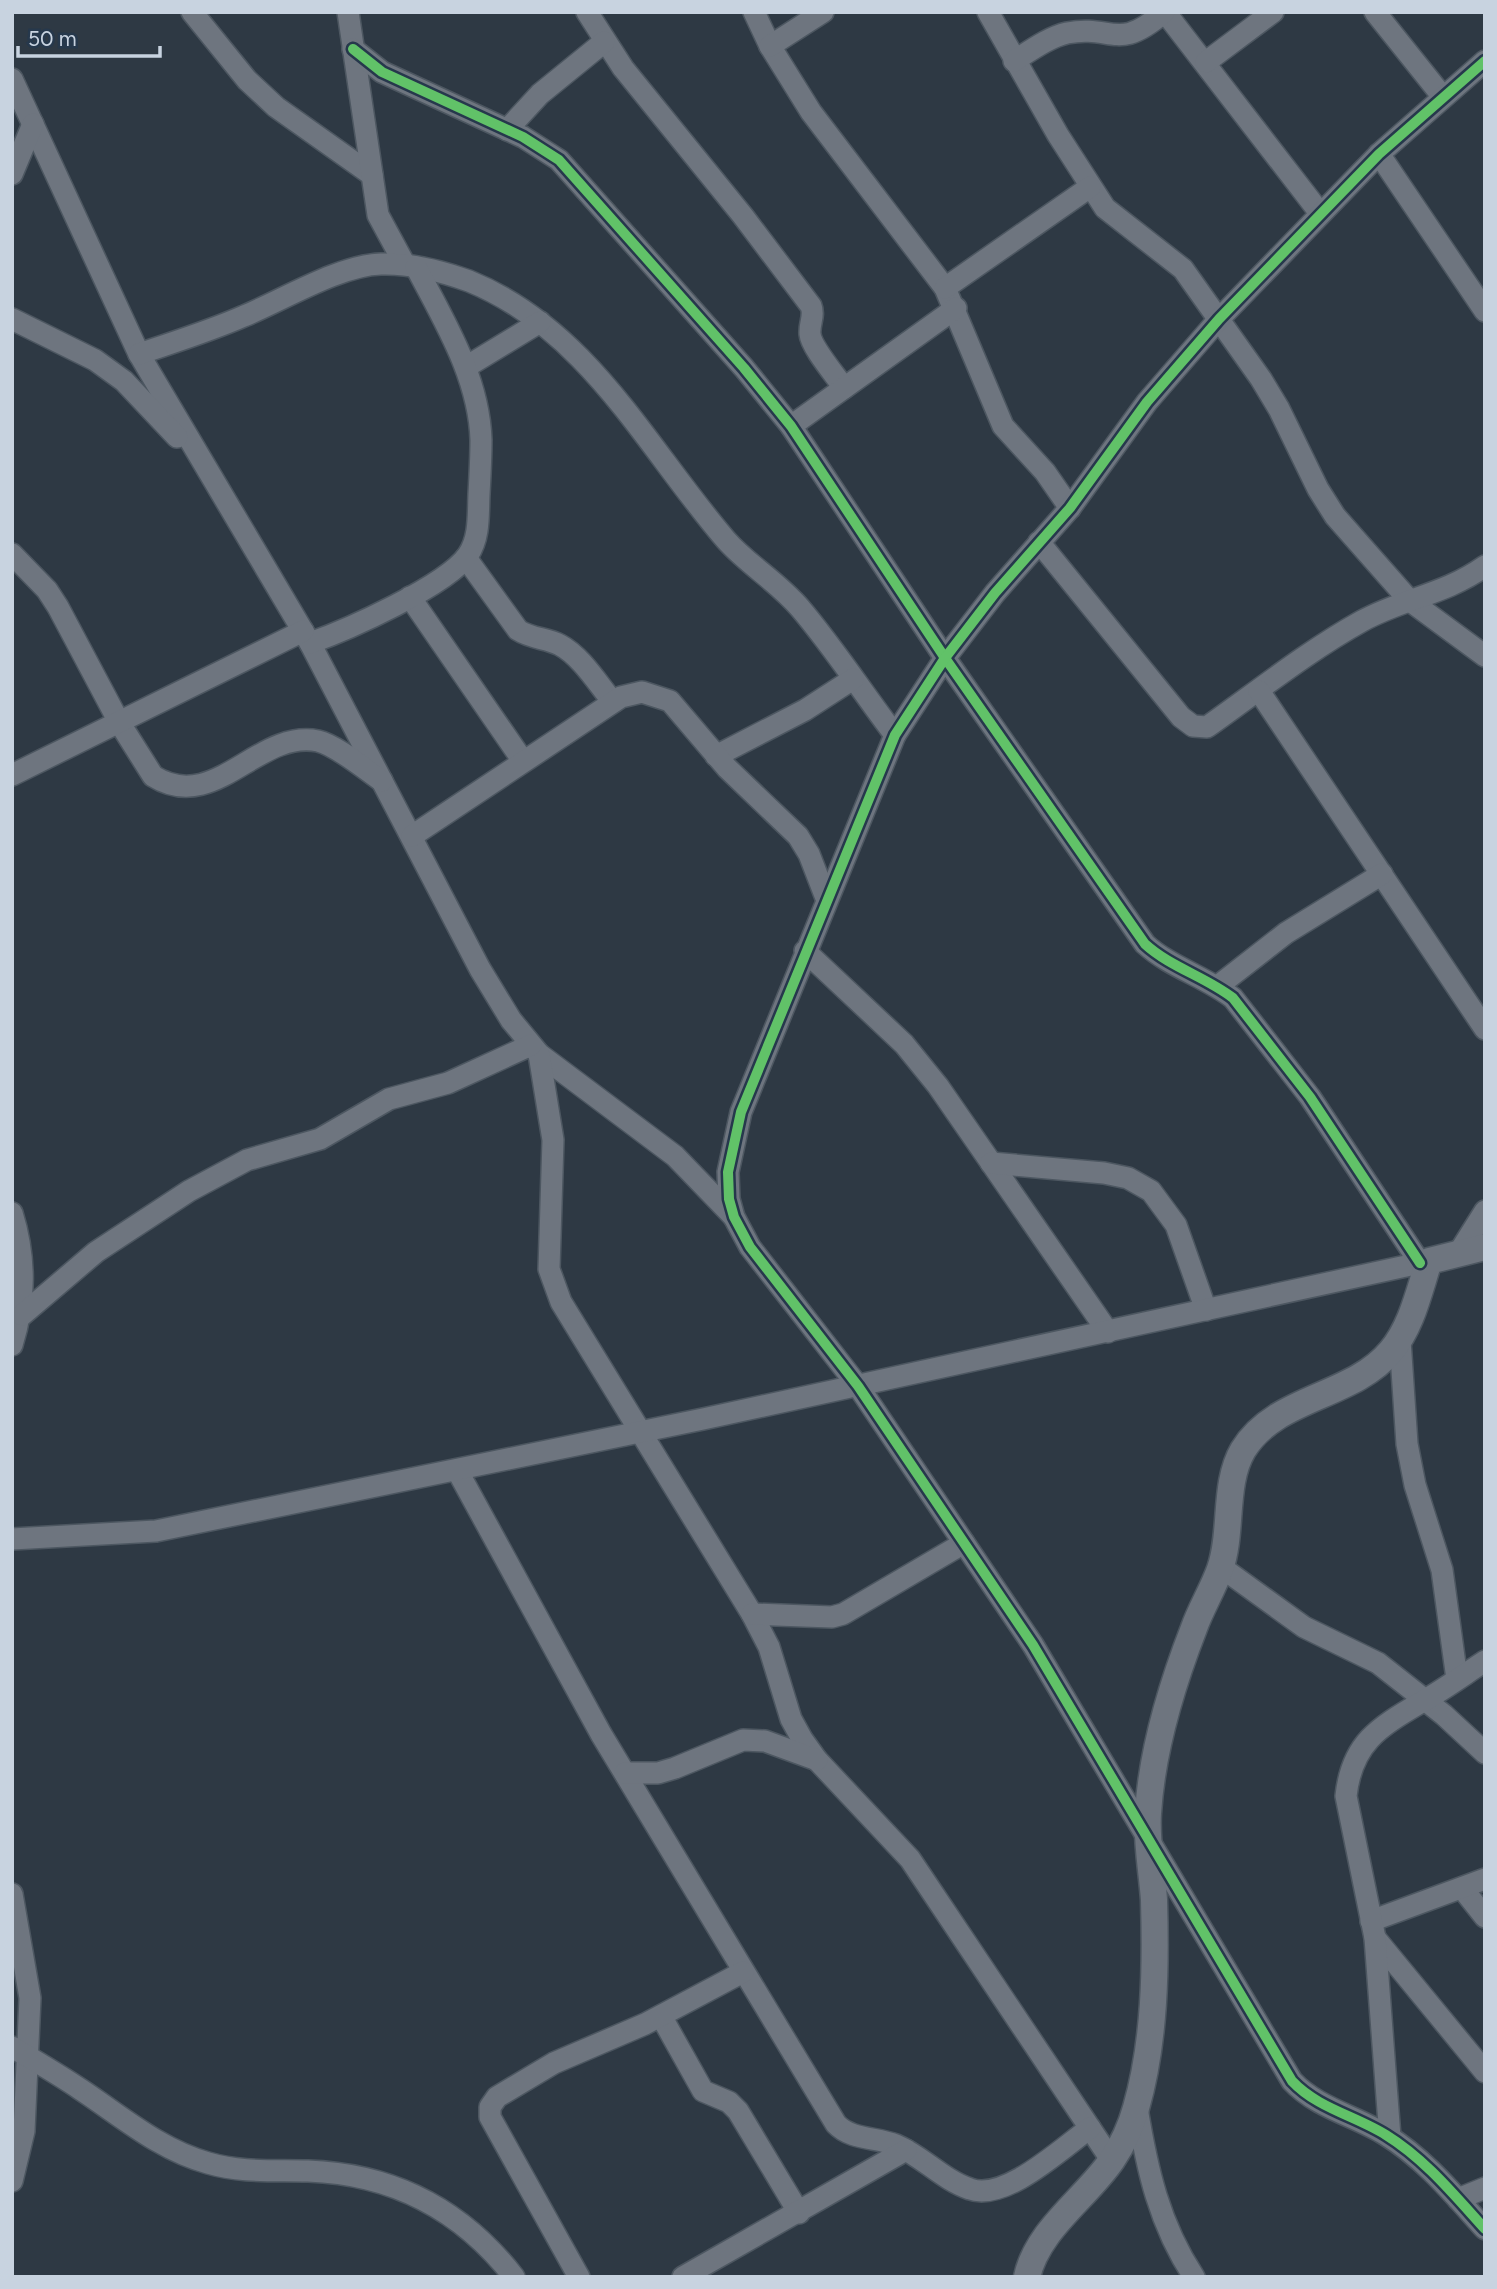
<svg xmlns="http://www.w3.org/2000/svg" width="1497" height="2289" viewBox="0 0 1497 2289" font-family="Figtree,sans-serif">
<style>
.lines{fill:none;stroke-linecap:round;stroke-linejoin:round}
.minor-casing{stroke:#4d5761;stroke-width:24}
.tertiary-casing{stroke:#4d5761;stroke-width:29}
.minor{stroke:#6e757f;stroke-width:21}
.tertiary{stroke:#6e757f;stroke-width:26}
.cycleway-casing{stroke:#26384c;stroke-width:15}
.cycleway{stroke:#61c268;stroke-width:10}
</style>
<rect width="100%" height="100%" fill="#2e3944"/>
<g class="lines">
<g class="minor-casing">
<g id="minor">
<polyline points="192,12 247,80 276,107 372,175"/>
<polyline points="348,12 378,215 404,263"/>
<path d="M587,12L623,68L743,216L811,306C815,316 809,323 810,334C811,347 836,376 844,388"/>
<polyline points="754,12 770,46 811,112 945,288 1003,426 1045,472 1070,508"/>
<polyline points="988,12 1058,135 1105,208 1183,269 1261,379 1279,409 1318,489 1335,516 1409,600 1485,656"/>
<polyline points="1165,12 1320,213"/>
<polyline points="1375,12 1443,97"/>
<polyline points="770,46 823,12"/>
<path d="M353,49L382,72L523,137L559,160L744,368L791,426L945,658L1145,944C1170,967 1206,977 1233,998L1310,1097L1420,1263"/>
<path d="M1014,61C1030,51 1049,37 1067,33C1113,24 1117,53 1164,12"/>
<path d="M1485,61L1379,154L1219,319L1147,402L1070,508L995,593L945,658L895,735L741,1112L728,1172L729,1199L734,1217L750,1247L858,1386L1033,1645L1292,2081C1317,2108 1356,2116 1386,2135C1425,2159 1455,2196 1485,2229"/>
<polyline points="1206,62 1273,12"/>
<polyline points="12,79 139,354 310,643 480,969 511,1020 539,1054 675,1156 733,1216"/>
<polyline points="507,130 540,94 604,42"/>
<polyline points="1379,154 1485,311"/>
<polyline points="12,174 33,124"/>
<polyline points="945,288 1090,187"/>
<polyline points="12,319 95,360 124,381 177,437"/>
<path d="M139,354C174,342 210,331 244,316C283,300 340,265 381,264C411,263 441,271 469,281C589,330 646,447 726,540C748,565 778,582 800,608C834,648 863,693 895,735"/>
<polyline points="466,367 540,322"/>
<polyline points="791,426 956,308"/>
<path d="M1039,542L1181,717L1193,726L1207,727C1258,691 1308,651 1362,621C1404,598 1444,595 1485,566"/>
<path d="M12,554L47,590L58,607L119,722L153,776C215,815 257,729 318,741C336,745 366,770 382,781"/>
<path d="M466,558L518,630C532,639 547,638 560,645C581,656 598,684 613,702"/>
<polyline points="410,597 523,761"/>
<path d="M310,643C347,630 446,586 468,555C480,537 478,515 479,494C480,476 481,458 481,440C479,377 444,321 416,267"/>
<polyline points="1259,691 1485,1029"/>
<polyline points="716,756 805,710 853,679"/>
<polyline points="12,775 303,631"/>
<polyline points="412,836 621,697 642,692 670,701 727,768 798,836 809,854 826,898"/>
<polyline points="805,951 904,1044 938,1086 1108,1332"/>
<polyline points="1218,986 1286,933 1382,874"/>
<polyline points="539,1054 553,1140 549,1269 561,1302 752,1614 769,1647 791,1719 802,1739 817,1760 910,1859 1112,2161"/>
<polyline points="991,1163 1104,1173 1128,1178 1151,1191 1176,1225 1206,1310"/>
<path d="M12,1213C26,1258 26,1300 12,1345"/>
<polyline points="1458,1254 1485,1211"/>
<polyline points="22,1315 96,1252 189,1191 247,1160 320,1139 389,1099 448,1083 531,1045"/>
<polyline points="1400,1340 1407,1444 1415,1485 1442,1570 1457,1679"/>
<path d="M457,1470L601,1734L836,2124C851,2140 876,2137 896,2145C922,2156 943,2180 970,2189C1005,2202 1062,2148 1090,2128"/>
<polyline points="12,1539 156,1531 703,1419 1429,1261"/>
<polyline points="1221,1567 1304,1627 1378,1663 1444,1715 1485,1753"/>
<polyline points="752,1614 832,1617 843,1614 964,1543"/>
<polyline points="625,1773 658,1773 675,1768 743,1740 765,1741 817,1760"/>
<polyline points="1462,1888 1485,1917"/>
<polyline points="12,1894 30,1998 24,2131 12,2181"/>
<polyline points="1371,1921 1485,1879"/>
<polyline points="1375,1938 1485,2072"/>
<polyline points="661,2016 703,2091 729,2102 738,2111 799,2213"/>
<path d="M12,2047C35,2061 58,2074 80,2089C121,2116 160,2150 208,2163C242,2173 274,2170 308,2171C393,2174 462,2210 514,2277"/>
<path d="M1137,2108C1147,2169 1159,2224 1194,2277"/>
<path d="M1390,2137L1375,1938L1346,1796C1352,1741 1381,1726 1425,1700C1446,1688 1465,1674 1485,1661"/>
<polyline points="1458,2199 1485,2188"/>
<polyline points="579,2277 490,2117 490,2107 497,2097 554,2063 645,2024 743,1972"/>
<polyline points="683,2277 906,2150"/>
</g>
</g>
<g class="tertiary-casing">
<path id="tertiary" d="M1027,2277C1037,2230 1086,2198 1112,2160C1123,2144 1131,2126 1136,2108C1155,2042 1156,1968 1154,1900C1152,1871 1146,1842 1148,1813C1152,1749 1171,1687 1194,1628C1201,1608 1213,1589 1220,1569C1233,1532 1223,1484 1243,1450C1276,1396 1352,1398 1391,1351C1412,1326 1419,1291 1429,1261L1485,1247"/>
</g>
<use href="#minor" class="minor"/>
<use href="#tertiary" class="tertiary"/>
<g class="cycleway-casing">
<g id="cycleway">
<path d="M353,49L382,72L523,137L559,160L744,368L791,426L945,658L1145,944C1170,967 1206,977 1233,998L1310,1097L1420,1263"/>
<path d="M1485,61L1379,154L1219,319L1147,402L1070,508L995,593L945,658L895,735L741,1112L728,1172L729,1199L734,1217L750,1247L858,1386L1033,1645L1292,2081C1317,2108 1356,2116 1386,2135C1425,2159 1455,2196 1485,2229"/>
</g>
</g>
<use href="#cycleway" class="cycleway"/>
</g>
<rect width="1497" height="2289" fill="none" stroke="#c8d3e0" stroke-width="28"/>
<path d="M18 46v10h142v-10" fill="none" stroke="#c8d3e0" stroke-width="3.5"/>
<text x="28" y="46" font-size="21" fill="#c8d3e0" stroke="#26384c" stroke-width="5" paint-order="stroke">50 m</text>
</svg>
